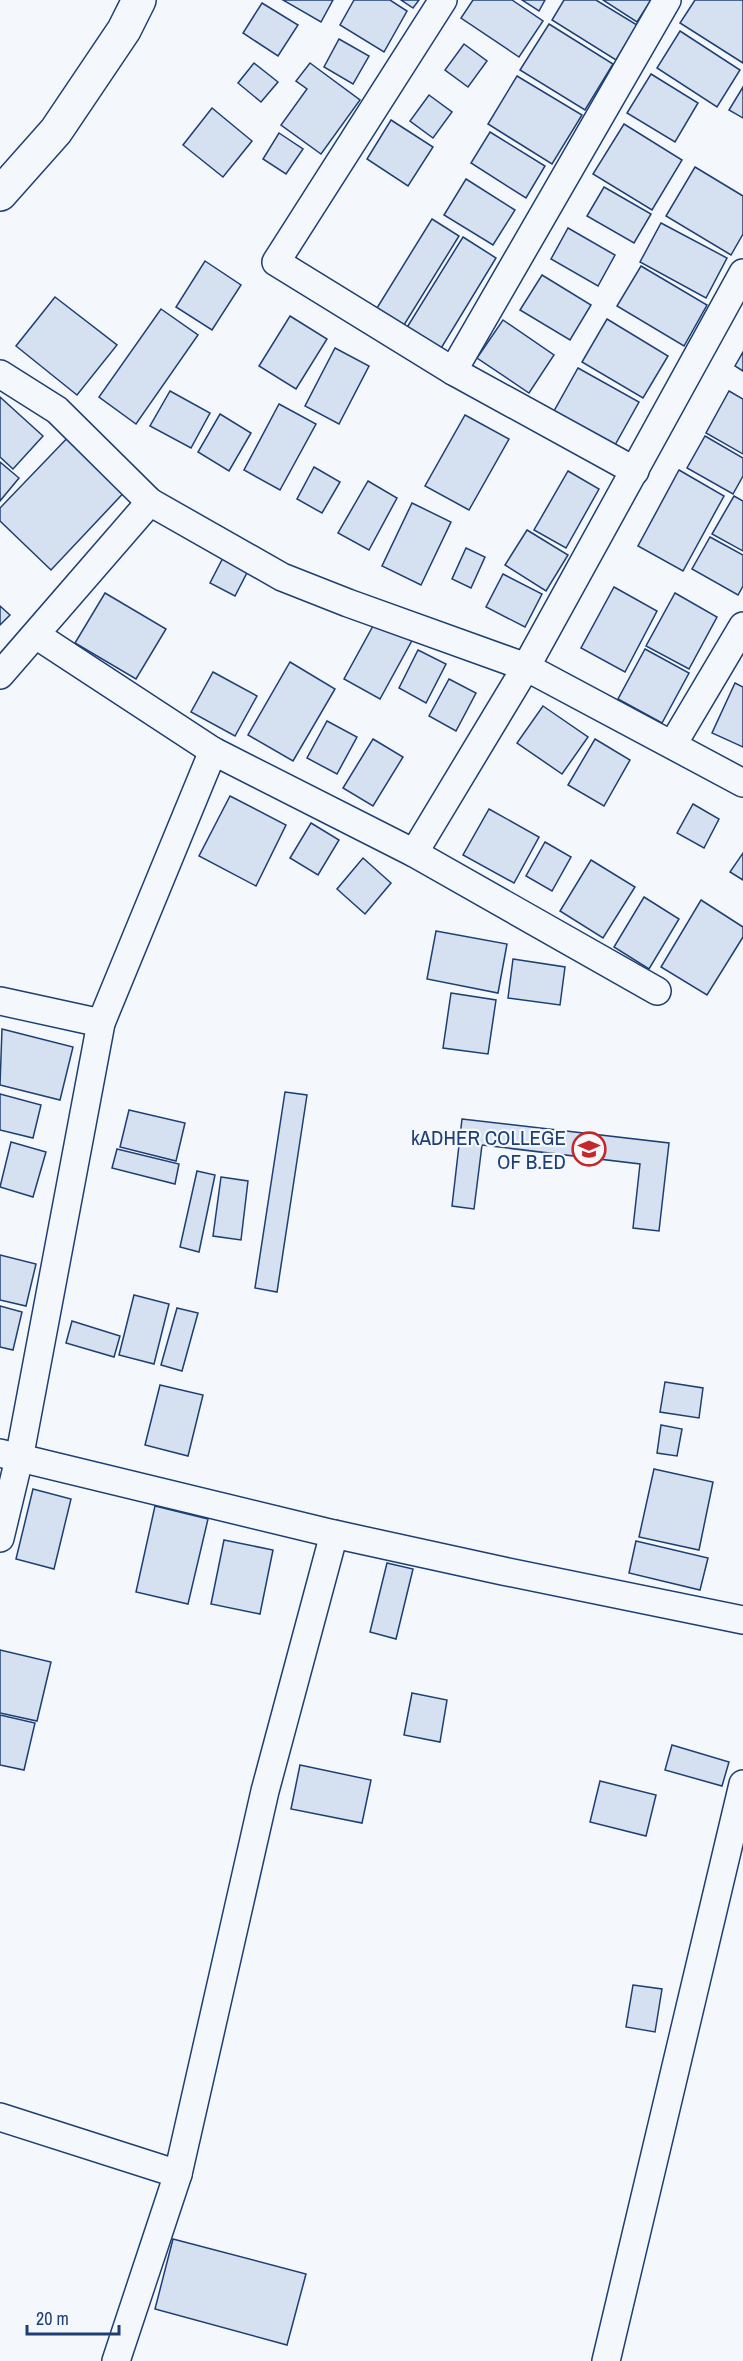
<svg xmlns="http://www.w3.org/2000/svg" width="743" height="2361" viewBox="0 0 743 2361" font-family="'Archivo Narrow',sans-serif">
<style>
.building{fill:#d5e0f0;stroke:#1d3f73;stroke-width:1.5}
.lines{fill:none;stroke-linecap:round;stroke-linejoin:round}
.minor-casing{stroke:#1d3f73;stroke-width:30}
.secondary-casing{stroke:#1d3f73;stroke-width:36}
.minor{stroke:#f4f7fb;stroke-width:27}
.secondary{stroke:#f4f7fb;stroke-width:33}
.labels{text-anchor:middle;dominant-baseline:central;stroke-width:4.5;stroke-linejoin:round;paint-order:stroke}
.poi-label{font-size:21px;fill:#1d3f73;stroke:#f4f7fb;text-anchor:end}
</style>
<rect width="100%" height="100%" fill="#f4f7fb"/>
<g class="building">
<polygon points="283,0 333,0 321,22"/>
<polygon points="354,0 390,0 407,11 384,52 340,25"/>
<polygon points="401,0 419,0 413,8"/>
<polygon points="473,0 512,0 543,21 519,57 461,18"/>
<polygon points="522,0 545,0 539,11"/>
<polygon points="564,0 596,0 637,25 616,60 552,20"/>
<polygon points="603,0 651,0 637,22"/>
<polygon points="695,0 743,0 743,63 680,23"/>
<polygon points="262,3 298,25 278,56 243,33"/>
<polygon points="549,24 613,64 585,110 520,70"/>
<polygon points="680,31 740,70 717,107 657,68"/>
<polygon points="339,39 369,56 353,84 324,67"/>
<polygon points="464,44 487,61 468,87 445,70"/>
<polygon points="254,63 278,82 261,102 238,83"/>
<polygon points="310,63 360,100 321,154 281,125 307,89 296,81"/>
<polygon points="651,74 698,103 675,142 627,113"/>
<polygon points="517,76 582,115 552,164 488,124"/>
<polygon points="743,87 743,118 729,110"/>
<polygon points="429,95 452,112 433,138 410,121"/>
<polygon points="212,108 252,141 223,177 183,145"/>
<polygon points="391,120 433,147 408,186 367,159"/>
<polygon points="624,124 682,160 652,210 593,174"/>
<polygon points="490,132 545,166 526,198 471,163"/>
<polygon points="279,133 303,149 286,174 263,159"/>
<polygon points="695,167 743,196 743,234 731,255 666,216"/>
<polygon points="466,179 515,210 493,245 444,215"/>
<polygon points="604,187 651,214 634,243 587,216"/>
<polygon points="432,219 459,236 404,325 377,308"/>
<polygon points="661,223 727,258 706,298 640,262"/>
<polygon points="568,228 615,255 598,286 551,259"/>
<polygon points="463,237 496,258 440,350 406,329"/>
<polygon points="205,261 241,285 212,330 176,307"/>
<polygon points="641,266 707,305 684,346 617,306"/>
<polygon points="542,275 591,305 570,340 520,310"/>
<polygon points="55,297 117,345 77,395 16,346"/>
<polygon points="161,309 198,335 136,424 99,397"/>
<polygon points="290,316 327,339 296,389 259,366"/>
<polygon points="607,319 668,356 643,398 582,362"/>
<polygon points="503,320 554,355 529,393 477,358"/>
<polygon points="335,348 369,366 339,424 305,406"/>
<polygon points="743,352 743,371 735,366"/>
<polygon points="578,368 639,402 615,445 554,411"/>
<polygon points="170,391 210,413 191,448 150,426"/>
<polygon points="729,391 743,399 743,454 706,433"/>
<polygon points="0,397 43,436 13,469 0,457"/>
<polygon points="279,404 316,424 280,490 244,470"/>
<polygon points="220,414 251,433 229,471 198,452"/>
<polygon points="465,415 509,439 469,510 425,486"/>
<polygon points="74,431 131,485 51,570 0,521 0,508"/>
<polygon points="705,436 743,458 743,476 733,494 687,468"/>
<polygon points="0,462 19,478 0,501"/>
<polygon points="314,467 340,482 322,513 297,499"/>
<polygon points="679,470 724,496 683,571 638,546"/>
<polygon points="568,471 599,489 566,548 534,530"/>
<polygon points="368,481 397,498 369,550 338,533"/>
<polygon points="734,496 743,501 743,551 712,534"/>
<polygon points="412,503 451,522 421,585 382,566"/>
<polygon points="527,530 568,555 546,591 505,565"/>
<polygon points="710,537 743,555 743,586 738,595 692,569"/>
<polygon points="466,548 485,557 471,588 452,579"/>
<polygon points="226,552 251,565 235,596 210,583"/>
<polygon points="503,574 542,594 525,627 486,607"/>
<polygon points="614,587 657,611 625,672 581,648"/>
<polygon points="105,593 166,629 136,679 75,643"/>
<polygon points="675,593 717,617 689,669 646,646"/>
<polygon points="0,606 10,615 0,625"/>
<polygon points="379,615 415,635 380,699 344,679"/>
<polygon points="645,649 689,673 662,723 618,699"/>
<polygon points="418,650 446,664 426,703 399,688"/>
<polygon points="290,662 335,689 293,761 248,735"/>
<polygon points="213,672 257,696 235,736 191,712"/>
<polygon points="449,679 476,693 456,731 429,716"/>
<polygon points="735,683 743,687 743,747 712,733"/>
<polygon points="543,706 588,737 562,774 517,743"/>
<polygon points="327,721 357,737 337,774 307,758"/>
<polygon points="373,739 403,757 373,806 343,788"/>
<polygon points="595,739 630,760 604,806 568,785"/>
<polygon points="230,796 286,825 256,886 199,856"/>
<polygon points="693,804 719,819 704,848 677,833"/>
<polygon points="489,809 539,837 514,883 463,855"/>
<polygon points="311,823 339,840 318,875 290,858"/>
<polygon points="545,842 571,857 552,891 526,876"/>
<polygon points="743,853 743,880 730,872"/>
<polygon points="363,858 391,883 365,914 337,889"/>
<polygon points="591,860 635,887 603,938 560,911"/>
<polygon points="644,897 679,919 649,969 614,947"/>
<polygon points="701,900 743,927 743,937 707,995 661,967"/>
<polygon points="436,931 507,944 498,993 427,979"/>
<polygon points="513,959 565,967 560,1005 508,998"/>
<polygon points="451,993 496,1000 488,1054 443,1048"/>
<polygon points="2,1029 73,1047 60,1100 0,1085"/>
<polygon points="285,1092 307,1095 277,1292 255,1288"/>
<polygon points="0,1094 41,1105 33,1138 0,1130"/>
<polygon points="129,1110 185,1123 176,1161 120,1147"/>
<polygon points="462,1119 669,1143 659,1231 633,1228 640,1164 482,1145 474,1209 452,1206"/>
<polygon points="11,1142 46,1152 33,1197 0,1187"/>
<polygon points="117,1149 179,1164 175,1184 112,1168"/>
<polygon points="197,1171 215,1175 199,1252 180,1247"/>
<polygon points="221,1177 248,1181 241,1240 213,1236"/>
<polygon points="0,1255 36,1264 26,1306 0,1300"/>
<polygon points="134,1295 169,1304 154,1364 119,1355"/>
<polygon points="0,1306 22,1312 13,1350 0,1347"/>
<polygon points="177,1308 198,1313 182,1371 161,1365"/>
<polygon points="72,1321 120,1336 114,1357 66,1343"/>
<polygon points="665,1382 703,1388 699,1418 660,1412"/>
<polygon points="160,1385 203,1395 188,1456 145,1445"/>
<polygon points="661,1425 682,1429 677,1456 657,1453"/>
<polygon points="654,1469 713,1482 699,1550 639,1537"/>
<polygon points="33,1489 71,1499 54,1569 16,1559"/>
<polygon points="155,1506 208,1519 188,1604 136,1592"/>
<polygon points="224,1540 273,1550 260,1614 211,1604"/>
<polygon points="636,1541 708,1558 700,1590 629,1573"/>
<polygon points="387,1563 413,1569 396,1639 370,1632"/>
<polygon points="0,1650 51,1662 37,1721 0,1713"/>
<polygon points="412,1693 447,1700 440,1742 404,1735"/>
<polygon points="0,1715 35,1723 24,1770 0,1765"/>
<polygon points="672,1745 729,1762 722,1786 665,1770"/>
<polygon points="300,1765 371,1780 362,1823 291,1809"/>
<polygon points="600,1781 656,1795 646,1836 590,1822"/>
<polygon points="633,1985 662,1989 655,2032 626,2027"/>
<polygon points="173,2239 306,2274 287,2345 155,2309"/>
</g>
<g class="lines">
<g class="minor-casing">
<g id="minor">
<polyline points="443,0 276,262 453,371 635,471"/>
<polyline points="453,371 667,0"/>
<polyline points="0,374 57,410 150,502 282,577 348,603 526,667 743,783"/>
<polyline points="36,635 213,751 414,853 657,991"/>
<polyline points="0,675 150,502"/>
<polyline points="673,744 743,626"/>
<polyline points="414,853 526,667 743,273"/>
<polyline points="0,1001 101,1023"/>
<polyline points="0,1453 334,1534 503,1571 743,1620"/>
<polyline points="0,1538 19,1459 101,1023 213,751"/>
<polyline points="0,2117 178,2174"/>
<polyline points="116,2361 178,2174 265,1791 334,1534"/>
<polyline points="606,2361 743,1784"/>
</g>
</g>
<g class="secondary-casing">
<polyline id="secondary" points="0,194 56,131 124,30 139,0"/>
</g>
<use href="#minor" class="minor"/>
<use href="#secondary" class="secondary"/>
</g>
<defs>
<g id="university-ring" transform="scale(1.725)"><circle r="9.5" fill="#f4f7fb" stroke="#c62828" stroke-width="1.5"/><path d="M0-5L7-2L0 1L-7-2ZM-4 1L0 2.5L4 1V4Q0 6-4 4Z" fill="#c62828"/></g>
</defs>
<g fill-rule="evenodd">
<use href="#university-ring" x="589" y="1149"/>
</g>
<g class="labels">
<g class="poi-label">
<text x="566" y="1137">kADHER COLLEGE<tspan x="566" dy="24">OF B.ED</tspan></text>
</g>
</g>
<path d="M27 2325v9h92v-9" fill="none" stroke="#1d3f73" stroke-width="3"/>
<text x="36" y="2325" font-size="18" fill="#1d3f73" stroke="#f4f7fb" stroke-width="4.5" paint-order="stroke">20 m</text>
</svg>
